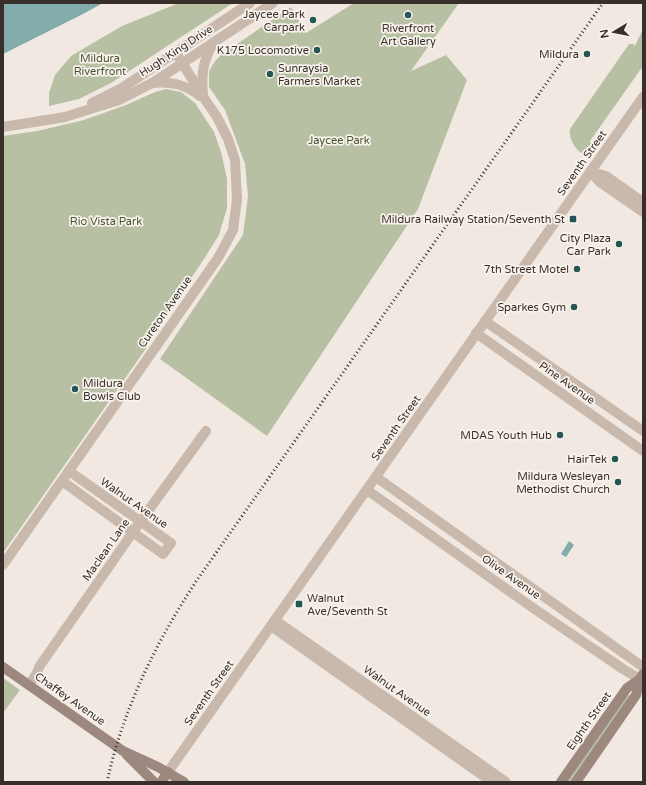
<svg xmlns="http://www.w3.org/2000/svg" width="646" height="785" viewBox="0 0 646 785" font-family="'Varela Round',sans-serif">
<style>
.green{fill:#b7c0a2}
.water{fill:#82acac}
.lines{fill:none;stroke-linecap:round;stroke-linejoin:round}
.street{stroke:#c9b9ad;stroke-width:10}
.secondary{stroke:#9d887f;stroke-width:10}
.rail{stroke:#382f2b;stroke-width:3;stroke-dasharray:1 3;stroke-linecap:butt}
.poi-dot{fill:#245656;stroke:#f9f3ed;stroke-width:1.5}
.labels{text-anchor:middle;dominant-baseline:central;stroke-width:3.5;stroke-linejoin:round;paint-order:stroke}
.poi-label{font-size:11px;fill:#382f2b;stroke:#f9f3ed;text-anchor:end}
.street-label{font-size:11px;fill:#382f2b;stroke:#f9f3ed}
.park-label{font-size:11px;fill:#495431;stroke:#f9f3ed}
</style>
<rect width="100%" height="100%" fill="#f1e9e1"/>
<g class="green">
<polygon points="179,3 233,3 111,83 79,99 49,106 49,93 55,75 71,56 122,26"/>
<polygon points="354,3 459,3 411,71 446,55 467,80 418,209 267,436 160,359 243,235 248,196 245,164 225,110 209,87 209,71 215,61 221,55 291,7 306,33"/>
<path d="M643,29V66L590,141L593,151C591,153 588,155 584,154C576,152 568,137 570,129L629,44H633L635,46Z"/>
<polygon points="166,89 181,92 195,103 214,132 221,152 227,179 227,208 219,235 204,259 146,345 147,347 3,553 3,136 37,131 84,120 126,105 155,92"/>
<polygon points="3,678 20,690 3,713"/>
<polygon points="627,694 631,697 572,782 564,782"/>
</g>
<g class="water">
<polygon points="3,3 103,3 83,14 3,54"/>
<polygon points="569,541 574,545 566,557 561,554"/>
</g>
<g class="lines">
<g class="street">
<path d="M152,83C170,81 185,84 200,96"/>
<path d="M203,94C201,73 203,61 214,42"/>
<polyline points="92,103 122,88 250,3"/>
<polyline points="3,127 65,117 119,100 154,82 273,3"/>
<polyline points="590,172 601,183 643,212"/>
<polyline points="592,172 606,176 643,202"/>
<polyline points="485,321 643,431"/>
<polyline points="476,333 643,451"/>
<polyline points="376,477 643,667"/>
<polyline points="62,481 163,554 171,543 69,471"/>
<polyline points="367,490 536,610 623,669 643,681"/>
<polyline points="3,565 218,258 233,230 237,199 235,160 228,139 217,117 204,98 176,53"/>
<polyline points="275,620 506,782"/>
<polyline points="271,626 492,782"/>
<polyline points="29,685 37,673 39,667 140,522 206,431"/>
<polyline points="168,772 643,97"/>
</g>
<g class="secondary">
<polyline points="3,667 123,751 158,767 184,782"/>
<polyline points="127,755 154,782"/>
<polyline points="161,782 168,772"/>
<polyline points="561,782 627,688 640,679 643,674"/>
<polyline points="576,782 636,695 640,679"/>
</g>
<path class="rail" d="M107,782C123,709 156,642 197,580L603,3"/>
</g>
<g class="poi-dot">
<circle cx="408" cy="15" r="4"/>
<circle cx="313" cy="20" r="4"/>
<circle cx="317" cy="50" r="4"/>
<circle cx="587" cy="54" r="4"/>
<circle cx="270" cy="74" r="4"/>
<rect x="569" y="215" width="8" height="8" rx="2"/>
<circle cx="619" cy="244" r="4"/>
<circle cx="577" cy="269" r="4"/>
<circle cx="574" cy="307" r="4"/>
<circle cx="75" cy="389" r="4"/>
<circle cx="560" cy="435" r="4"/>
<circle cx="615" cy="459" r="4"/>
<circle cx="618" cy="482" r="4"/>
<rect x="295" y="600" width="8" height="8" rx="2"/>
</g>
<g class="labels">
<g class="poi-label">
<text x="305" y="14">Jaycee Park<tspan x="305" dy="13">Carpark</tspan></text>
<text x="408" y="28" text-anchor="middle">Riverfront<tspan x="408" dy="13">Art Gallery</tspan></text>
<text x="309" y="50">K175 Locomotive</text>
<text x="579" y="54">Mildura</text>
<text x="278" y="68" text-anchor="start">Sunraysia<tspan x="278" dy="13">Farmers Market</tspan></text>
<text x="565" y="219">Mildura Railway Station/Seventh St</text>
<text x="611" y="238">City Plaza<tspan x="611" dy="13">Car Park</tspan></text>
<text x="569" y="269">7th Street Motel</text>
<text x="566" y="307">Sparkes Gym</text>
<text x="83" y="383" text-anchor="start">Mildura<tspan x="83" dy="13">Bowls Club</tspan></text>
<text x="552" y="435">MDAS Youth Hub</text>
<text x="607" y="459">HairTek</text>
<text x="610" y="476">Mildura Wesleyan<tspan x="610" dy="13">Methodist Church</tspan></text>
<text x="307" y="598" text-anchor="start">Walnut<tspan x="307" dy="13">Ave/Seventh St</tspan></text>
</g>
<g class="street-label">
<text transform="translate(176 51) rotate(-33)">Hugh King Drive</text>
<text transform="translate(582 163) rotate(-55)">Seventh Street</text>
<text transform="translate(165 312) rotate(-55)">Cureton Avenue</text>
<text transform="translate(567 383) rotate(35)">Pine Avenue</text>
<text transform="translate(396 428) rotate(-55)">Seventh Street</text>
<text transform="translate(134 503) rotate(35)">Walnut Avenue</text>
<text transform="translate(106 550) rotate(-55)">Maclean Lane</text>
<text transform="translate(511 577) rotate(35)">Olive Avenue</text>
<text transform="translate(397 691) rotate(35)">Walnut Avenue</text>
<text transform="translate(209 693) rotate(-55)">Seventh Street</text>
<text transform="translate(70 699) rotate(35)">Chaffey Avenue</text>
<text transform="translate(589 721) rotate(-55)">Eighth Street</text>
</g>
<g class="park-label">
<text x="100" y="58">Mildura<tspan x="100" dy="13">Riverfront</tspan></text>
<text x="339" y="140">Jaycee Park</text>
<text x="106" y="221">Rio Vista Park</text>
</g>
</g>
<rect width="646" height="785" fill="none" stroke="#382f2b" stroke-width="8"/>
<g transform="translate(614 32) rotate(260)" stroke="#f9f3ed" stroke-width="3" paint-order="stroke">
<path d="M0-3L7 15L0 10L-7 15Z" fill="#382f2b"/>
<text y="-6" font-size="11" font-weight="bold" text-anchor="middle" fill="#382f2b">N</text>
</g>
</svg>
